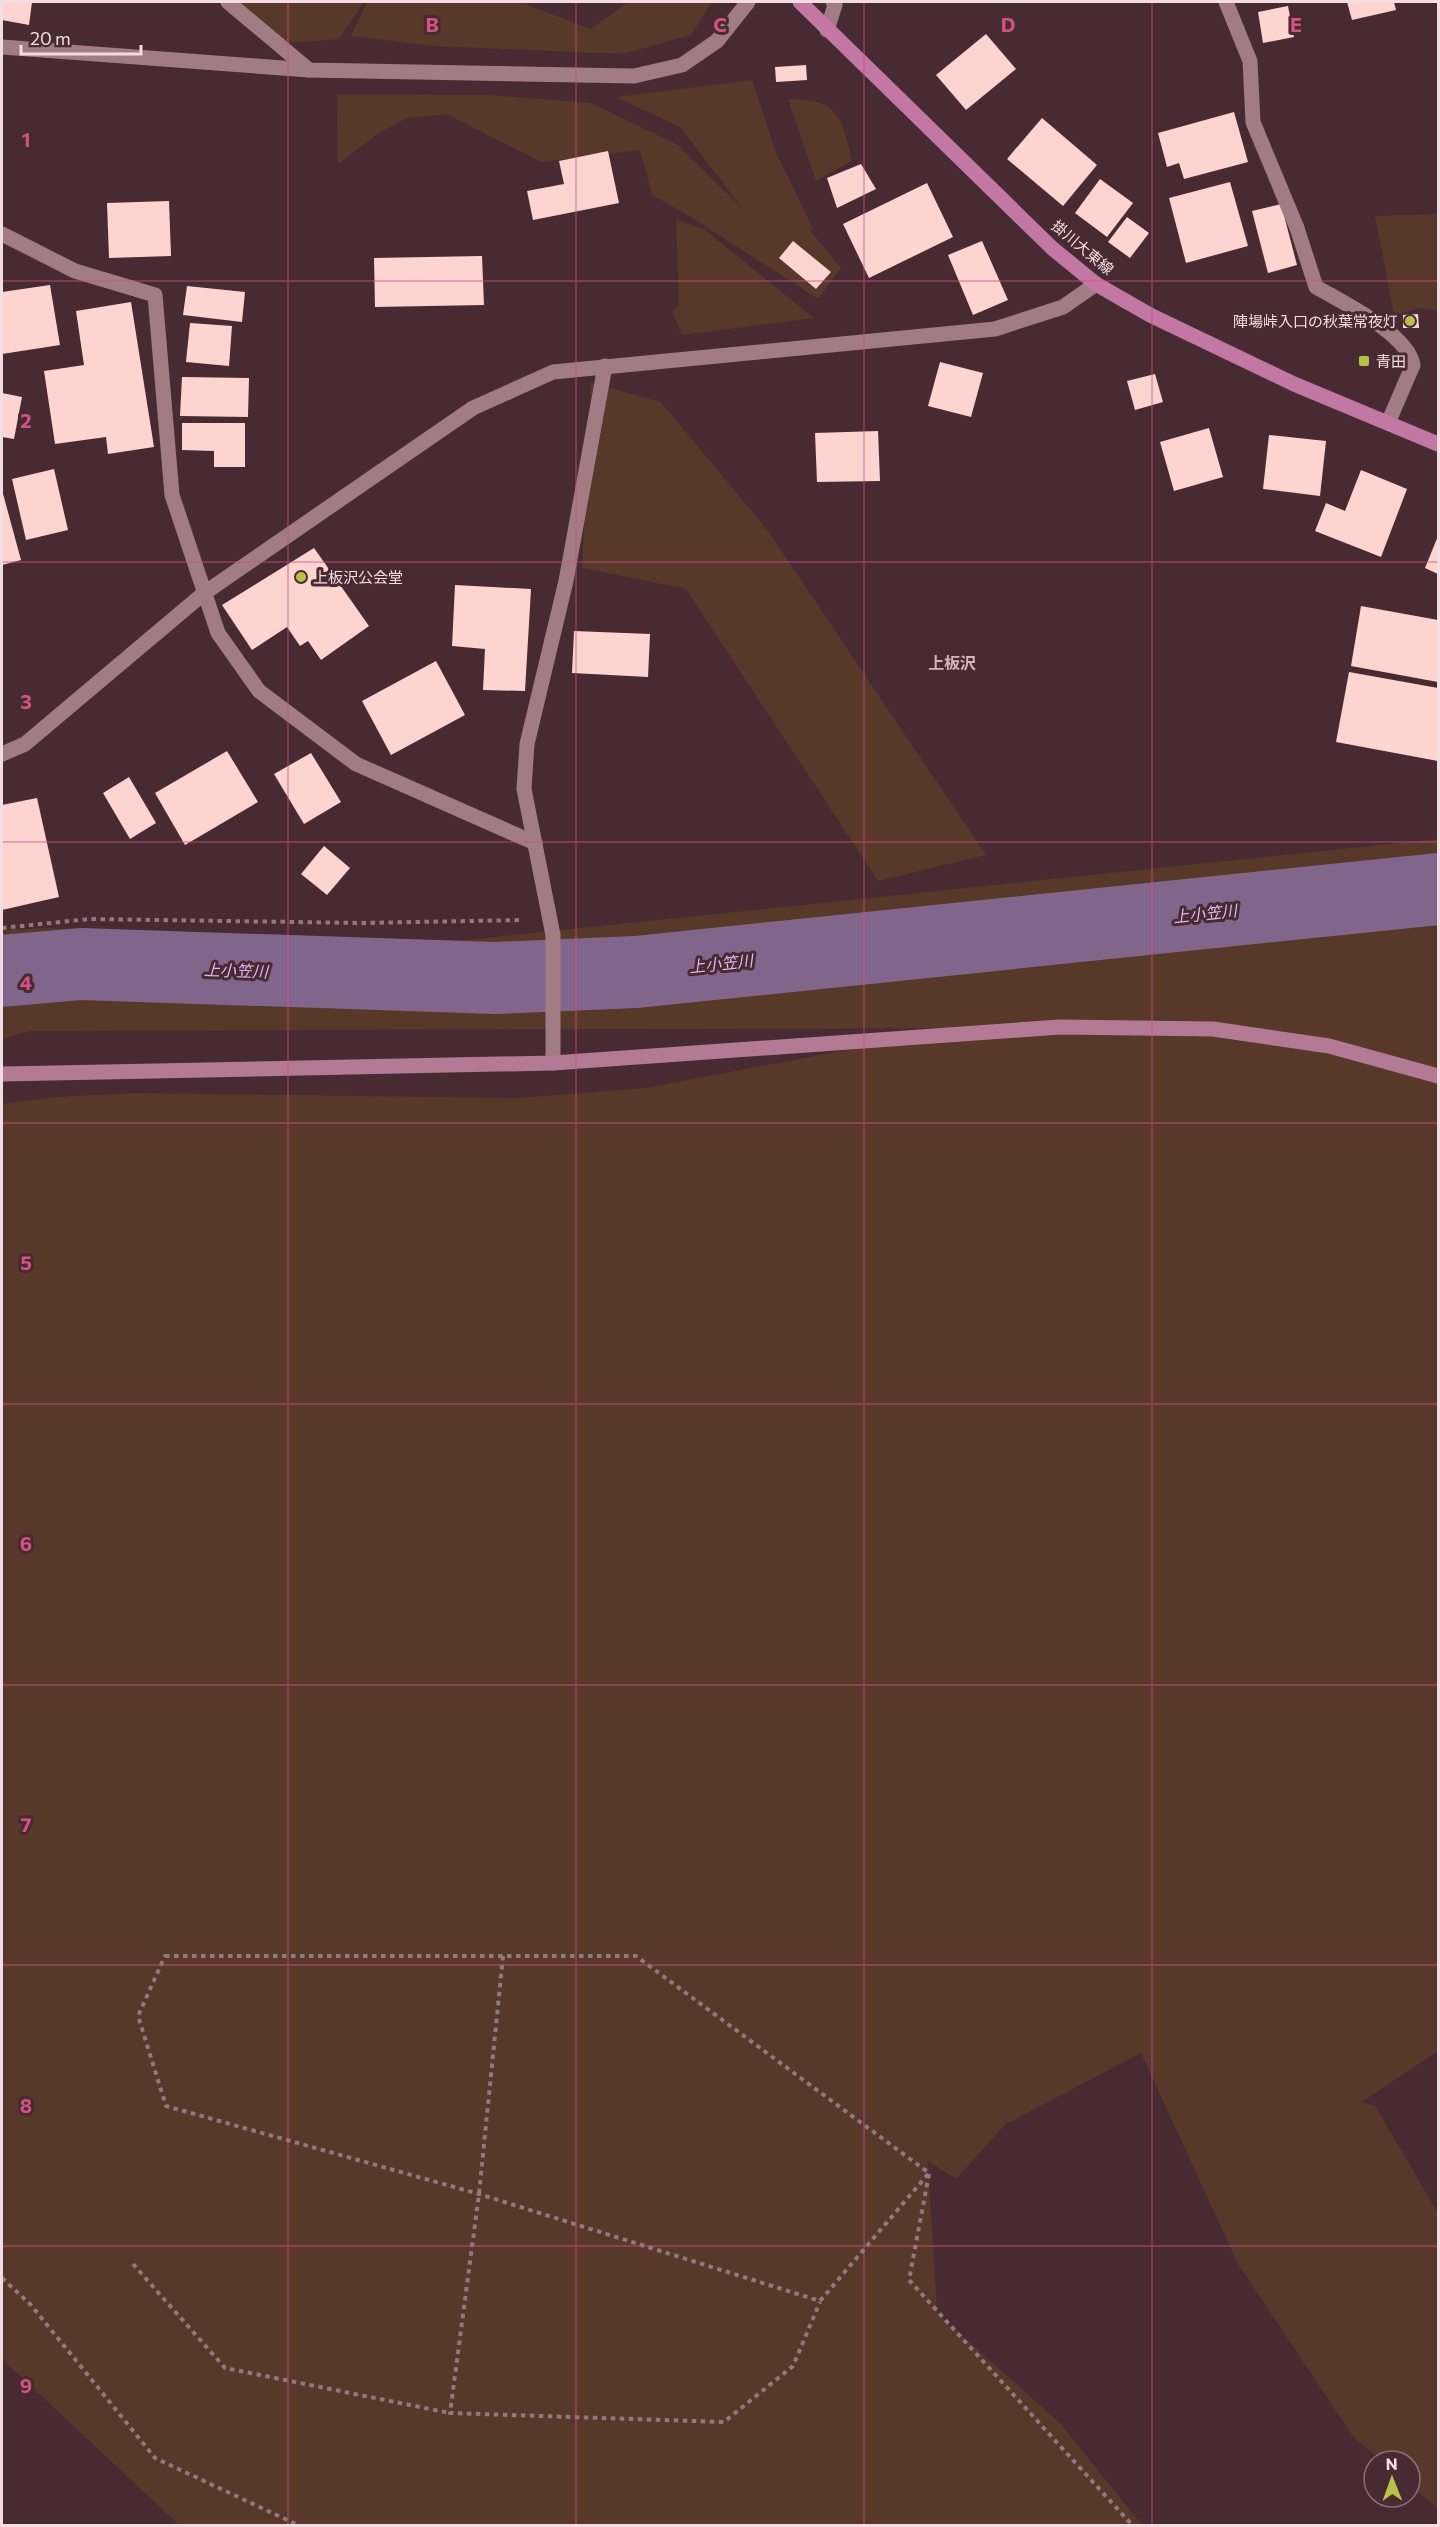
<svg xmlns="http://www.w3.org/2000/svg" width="1440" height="2527" viewBox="0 0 1440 2527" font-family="Commissioner,'Noto Sans JP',sans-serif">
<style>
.green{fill:#573829}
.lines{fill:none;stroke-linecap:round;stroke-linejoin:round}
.river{stroke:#82658b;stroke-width:72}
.building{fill:#fdd4d0}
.path{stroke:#92787f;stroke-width:4;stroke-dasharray:4.5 4.5;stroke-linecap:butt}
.lane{stroke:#a17c85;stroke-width:15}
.street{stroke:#a17c85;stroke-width:15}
.secondary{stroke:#b27a95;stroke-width:15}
.primary{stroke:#c378a4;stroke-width:15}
.grid{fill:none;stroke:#d05384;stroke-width:1.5;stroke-opacity:0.55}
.poi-dot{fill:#b6c149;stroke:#482a32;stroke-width:2}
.labels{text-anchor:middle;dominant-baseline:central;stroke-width:6;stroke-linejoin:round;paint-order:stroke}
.street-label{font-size:15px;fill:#f2dde2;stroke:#482a32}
.poi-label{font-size:15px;fill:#f2dde2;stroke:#482a32;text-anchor:start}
.neighbourhood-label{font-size:16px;font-weight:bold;fill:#d9b2bb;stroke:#482a32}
.water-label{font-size:16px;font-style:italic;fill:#e6b7f4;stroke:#482a32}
.grid-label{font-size:20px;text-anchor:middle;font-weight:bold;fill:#d05384;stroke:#482a32;stroke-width:6;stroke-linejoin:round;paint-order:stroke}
</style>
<rect width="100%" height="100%" fill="#482a32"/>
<g class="green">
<polygon points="239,2 364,2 339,39 278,44"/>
<polygon points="367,2 525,2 530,6 591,29 628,2 712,2 691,35 623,54 434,46 351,36"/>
<polygon points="752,80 775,150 813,229 809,229 841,268 818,299 691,217 652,195 640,150 541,162 447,114 407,118 379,133 338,164 337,94 488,95 591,103 678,145 743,209 680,127 616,97"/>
<path d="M788,99C798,100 808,99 817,102C842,107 847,140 852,161L816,181Z"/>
<polygon points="1438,214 1438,311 1421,308 1394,315 1375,216"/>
<polygon points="676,219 705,230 814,318 682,335 672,312 679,305"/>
<polygon points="591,383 661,402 766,528 986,855 878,881 686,589 582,568"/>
<polygon points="1438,839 1438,1600 1437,1605 1438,1603 1438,2051 1362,2102 1375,2106 1438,2213 1438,2508 1410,2485 1410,2461 1382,2461 1354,2438 1238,2264 1141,2053 1006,2124 956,2179 928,2161 937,2313 1060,2423 1142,2525 179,2525 2,2359 2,1104 56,1097 133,1093 519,1098 645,1088 920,1036 983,1028 30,1031 2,1039 2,930 48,928 455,941"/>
</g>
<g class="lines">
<polyline class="river" points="2,971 81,964 495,978 636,972 1438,889"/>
</g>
<g class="building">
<polygon points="2,2 32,2 29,25 2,20"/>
<polygon points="1347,2 1394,2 1396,10 1352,20"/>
<polygon points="1288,6 1294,37 1263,43 1258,12"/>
<polygon points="986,34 1016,69 966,110 936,75"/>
<polygon points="806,65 807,80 776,82 775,67"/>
<polygon points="1234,112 1248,162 1184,179 1179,163 1167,167 1158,133"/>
<polygon points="1042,118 1097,165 1063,206 1007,159"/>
<polygon points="608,151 619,203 533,220 527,191 564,184 559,161"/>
<polygon points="861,164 876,189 837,208 827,178"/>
<polygon points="1100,179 1133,203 1107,237 1075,213"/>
<polygon points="1230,182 1248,246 1186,263 1169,198"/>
<polygon points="927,183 953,237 869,278 843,224"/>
<polygon points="169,201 171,256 109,258 107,203"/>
<polygon points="1281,204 1297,265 1268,273 1252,211"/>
<polygon points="1127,217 1149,233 1130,258 1108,242"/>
<polygon points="793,241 831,272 816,289 779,258"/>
<polygon points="982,241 1008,300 973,315 948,255"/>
<polygon points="482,256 484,305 375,307 374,258"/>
<polygon points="50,285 60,345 2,354 2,292"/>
<polygon points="187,286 245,292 242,322 183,315"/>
<polygon points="131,302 154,447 108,454 106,437 55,444 44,371 84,365 76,311"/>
<polygon points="1418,314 1419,328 1403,328 1403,315"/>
<polygon points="190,323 232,326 229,366 186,362"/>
<polygon points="940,362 983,373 971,417 928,406"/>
<polygon points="1155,374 1163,402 1135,410 1127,381"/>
<polygon points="182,377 249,378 248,417 180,416"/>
<polygon points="2,393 22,397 14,439 2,437"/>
<polygon points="182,423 245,423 245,467 214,467 214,451 182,450"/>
<polygon points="1209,428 1223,477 1174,491 1160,442"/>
<polygon points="878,431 880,481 817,482 815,433"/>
<polygon points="1269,435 1326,441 1320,496 1263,489"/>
<polygon points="54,469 68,530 26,540 12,479"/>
<polygon points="1361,470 1407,489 1381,557 1315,531 1326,503 1345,511"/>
<polygon points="2,490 21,560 2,565"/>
<polygon points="1438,536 1438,574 1425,568"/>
<polygon points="314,548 369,626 321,660 308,641 300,646 287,627 252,650 222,605"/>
<polygon points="455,585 531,589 525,691 483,690 485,649 452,646"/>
<polygon points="1361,606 1438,620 1438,682 1351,666"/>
<polygon points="574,631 650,634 648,677 572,673"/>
<polygon points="436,661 465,715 391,755 362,701"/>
<polygon points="1349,672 1438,688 1438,761 1336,742"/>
<polygon points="227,751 258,802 185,845 155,793"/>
<polygon points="311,753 341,802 304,824 274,774"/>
<polygon points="129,777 156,823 130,839 103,793"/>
<polygon points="37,798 59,897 2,910 2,805"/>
<polygon points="324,846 350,868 327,895 301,874"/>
</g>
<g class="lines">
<g class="path">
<polyline points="2,928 89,919 362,923 522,920"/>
<polygon points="165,1956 636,1956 929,2173 820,2301 479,2194 166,2106 138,2016"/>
<polyline points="503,1956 479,2194 450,2413 724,2422 793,2366 820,2302"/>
<polyline points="929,2174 909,2280 1133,2526"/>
<polyline points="133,2264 225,2368 450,2413"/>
<polyline points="2,2278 31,2305 155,2458 300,2526"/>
</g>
<path class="lane" d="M1226,2L1250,61L1253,122L1297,228L1316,287C1342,302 1408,334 1413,365L1388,423"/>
<g class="street">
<polyline points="228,2 309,70"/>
<polyline points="827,30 835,5 833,2"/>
<polyline points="2,47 309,70 634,76 682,65 717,41 748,2"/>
<polyline points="2,234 75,271 155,295 172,495 218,633 259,691 356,764 535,843"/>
<polyline points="2,754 25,744 203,594 473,408 553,372 995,329 1063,307 1096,284"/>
<polyline points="553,1063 553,935 524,789 527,744 566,581 605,366"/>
</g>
<polyline class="secondary" points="2,1074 553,1063 1060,1027 1213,1029 1329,1046 1438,1076"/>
<polyline class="primary" points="800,2 1052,248 1096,284 1150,315 1294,384 1438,444"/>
</g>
<path class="grid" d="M288,2V2526M576,2V2526M864,2V2526M1152,2V2526M2,281H1438M2,562H1438M2,842H1438M2,1123H1438M2,1404H1438M2,1685H1438M2,1965H1438M2,2246H1438"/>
<g class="poi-dot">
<circle cx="1410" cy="321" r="6"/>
<rect x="1358" y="355" width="12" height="12" rx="3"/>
<circle cx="301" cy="577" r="6"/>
</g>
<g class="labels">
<g class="street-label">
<text transform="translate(1083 247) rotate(40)">掛川大東線</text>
</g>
<g class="poi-label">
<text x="1398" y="321" text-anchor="end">陣場峠入口の秋葉常夜灯</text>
<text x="1376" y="361">青田</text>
<text x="313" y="577">上板沢公会堂</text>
</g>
<g class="neighbourhood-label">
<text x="952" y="662">上板沢</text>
</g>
<g class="water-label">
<text transform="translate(1205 913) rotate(-6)">上小笠川</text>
<text transform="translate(721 963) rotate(-6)">上小笠川</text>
<text transform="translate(236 970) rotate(2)">上小笠川</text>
</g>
</g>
<g class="grid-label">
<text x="432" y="32">B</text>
<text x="720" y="32">C</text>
<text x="1008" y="32">D</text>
<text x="1296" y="32">E</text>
<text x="26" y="147">1</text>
<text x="26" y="428">2</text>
<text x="26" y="709">3</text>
<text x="26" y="990">4</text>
<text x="26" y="1270">5</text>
<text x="26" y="1551">6</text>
<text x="26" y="1832">7</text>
<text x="26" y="2113">8</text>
<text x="26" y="2393">9</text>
</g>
<rect width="1440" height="2527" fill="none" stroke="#f2dde2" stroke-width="6"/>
<g transform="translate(1392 2479) rotate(359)"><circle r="28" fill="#482a32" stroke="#8c7278" stroke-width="1.5"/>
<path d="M0-4.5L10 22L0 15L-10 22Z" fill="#b6c149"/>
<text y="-9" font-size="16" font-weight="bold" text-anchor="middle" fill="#f2dde2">N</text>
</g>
<path d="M21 45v9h120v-9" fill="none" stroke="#f2dde2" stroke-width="3"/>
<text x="30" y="45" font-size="18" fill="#f2dde2" stroke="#482a32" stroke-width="4.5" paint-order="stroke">20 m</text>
</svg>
